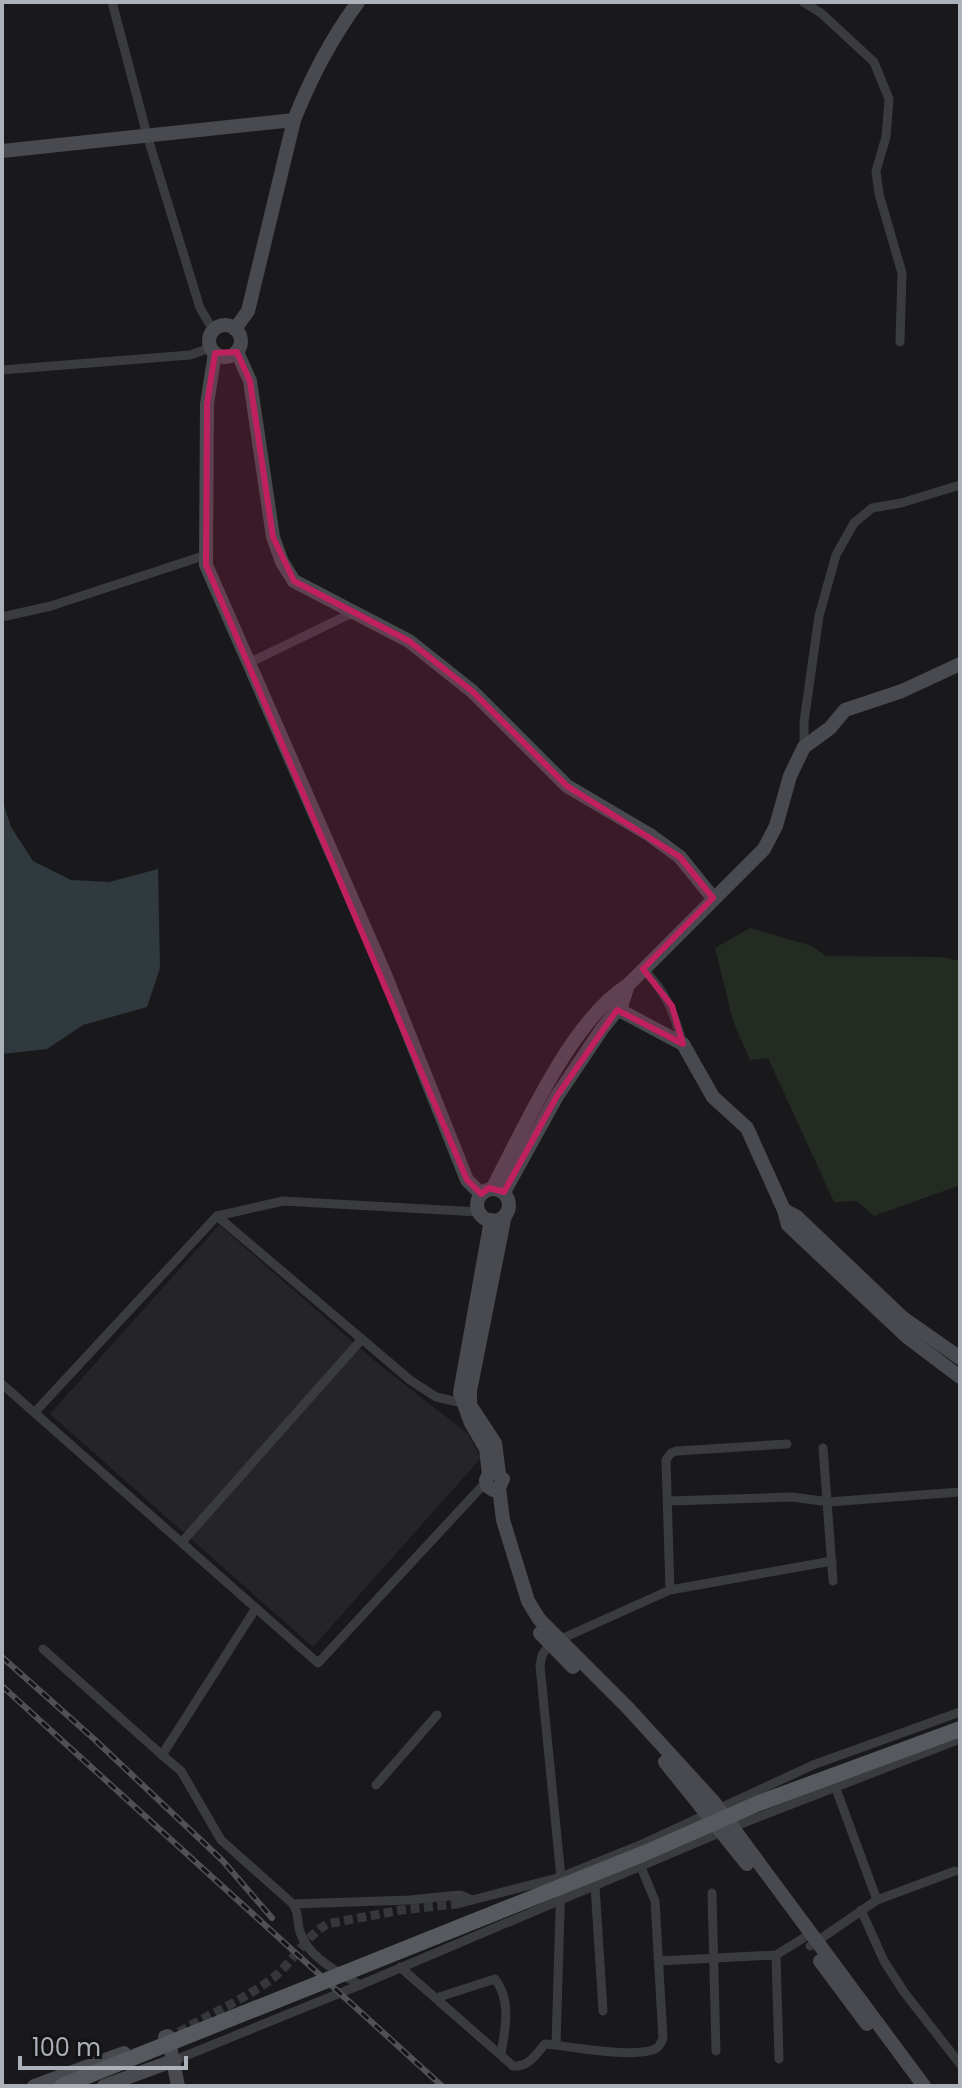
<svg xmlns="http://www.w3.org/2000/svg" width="962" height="2088" viewBox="0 0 962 2088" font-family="Poppins,sans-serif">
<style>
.built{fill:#252528}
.green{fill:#232b23}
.water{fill:#2f393e}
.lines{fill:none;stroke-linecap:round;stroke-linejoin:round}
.street-tunnel{stroke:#36373b;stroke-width:9;stroke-dasharray:9 4.5;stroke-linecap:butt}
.street{stroke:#3a3b3f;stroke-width:9}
.secondary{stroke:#484a4f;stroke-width:14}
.rail-casing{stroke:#4f5156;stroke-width:6}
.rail{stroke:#141416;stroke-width:3;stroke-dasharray:9;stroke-linecap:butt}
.primary-bridge{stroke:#56595e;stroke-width:16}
.marked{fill:#c12060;fill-opacity:0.2;stroke:#c12060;stroke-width:6;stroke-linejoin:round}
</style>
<rect width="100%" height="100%" fill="#19191b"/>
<polygon class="built" points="219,1225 376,1362 468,1434 481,1458 313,1647 50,1414"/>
<polygon class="green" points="750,928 812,946 826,956 941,957 960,961 960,1189 958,1186 874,1216 857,1201 834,1202 768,1058 750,1060 733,1021 715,948"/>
<polygon class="water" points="2,799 11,827 33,861 71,880 109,882 158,869 160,968 147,1007 83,1025 47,1049 2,1054"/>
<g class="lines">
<path class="street-tunnel" d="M179,2032C210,2014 245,1999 273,1978C293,1962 305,1937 327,1924L401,1910L457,1904"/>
<g class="street">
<polyline points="112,2 147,135 200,308 213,330"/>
<polyline points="803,2 821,13 874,62 889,99 886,137 876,171 879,194 902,273 900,342"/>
<polyline points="2,370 190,355 210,348"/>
<polyline points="2,617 51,606 206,555"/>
<polyline points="249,663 354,612"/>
<polyline points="804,747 804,722 819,616 836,555 854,523 872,508 901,503 960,485"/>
<path d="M643,969C667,993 673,1011 683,1044"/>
<polyline points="217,1216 410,1380 436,1397 467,1404"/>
<polyline points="2,1384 318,1663 486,1482"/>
<polyline points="35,1412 217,1216 283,1201 479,1212"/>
<polyline points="823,1448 833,1581"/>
<polyline points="669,1501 792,1497 829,1502 960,1492"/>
<polyline points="182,1542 362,1339"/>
<polyline points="670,1590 666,1460 671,1453 677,1451 787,1444"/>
<polyline points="43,1649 162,1755 256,1608"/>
<path d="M162,1755L181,1771L221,1840L293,1904C299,1913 297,1919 299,1928C305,1956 338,1972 360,1985L733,1827L960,1739"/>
<polyline points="376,1785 437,1715"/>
<polyline points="835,1786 877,1900"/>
<path d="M641,1867L655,1901L663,2039C660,2043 660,2047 655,2049C637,2058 576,2048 556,2045L561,1877L540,1666L542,1655L550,1644L670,1590L832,1561"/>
<polyline points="595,1886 603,2011"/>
<polyline points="712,1893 716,2051"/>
<polyline points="293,1904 410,1900 460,1895 472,1900"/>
<polyline points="457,1904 561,1877 640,1845 813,1765 960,1712"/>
<polyline points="861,1910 884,1961 904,1992 960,2064"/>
<polyline points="810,1946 877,1900 955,1871"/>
<polyline points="776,1955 779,2059"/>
<polyline points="659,1961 776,1955 810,1934"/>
<path d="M400,1967L513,2066C528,2068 536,2054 545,2044L556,2045"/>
<path d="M436,1998L495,1979C512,2001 505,2029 501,2054"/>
<polyline points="175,2060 360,1985"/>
</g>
<g class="secondary">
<polyline points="2,151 294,120"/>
<circle cx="225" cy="341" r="16"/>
<path d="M235,329L248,311L294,120C311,77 331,39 358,2"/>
<polyline points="237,352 250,381 273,537 282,562 294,581 409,641 472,691 567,786 650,835 680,857 713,898"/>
<polyline points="215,353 207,404 206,565 384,972 467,1180 481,1194"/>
<polyline points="606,1003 683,1044 713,1097 747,1128 784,1210 788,1225 907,1337 960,1377"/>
<path d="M492,1189C524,1129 571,1020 628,985L764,849L776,826L790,776L804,747L830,728L845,710L902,691L960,664"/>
<circle cx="493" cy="1205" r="16"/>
<polyline points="504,1192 557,1096 602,1029 622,1004 628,985"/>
<polyline points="784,1210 797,1217 903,1318 960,1358"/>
<polyline points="489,1474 486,1449 471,1423 460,1393 491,1220"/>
<polyline points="499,1474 495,1443 470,1405 470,1391 505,1215"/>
<polyline points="499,1488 493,1490 487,1486 486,1480 489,1474 496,1473 503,1479 499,1488 503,1520 528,1601 539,1619 628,1708 713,1801 924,2086"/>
<polyline points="540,1633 573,1667"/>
<polyline points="665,1762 747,1864"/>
<polyline points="820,1961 867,2024"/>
<polyline points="165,2037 168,2036 178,2086"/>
<polyline points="34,2086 124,2053"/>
<polyline points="104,2086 175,2060"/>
</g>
<g class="rail-casing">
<g id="rail">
<polyline points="2,1657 94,1739 223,1861 272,1918"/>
<polyline points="2,1686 442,2086"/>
</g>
</g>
<use href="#rail" class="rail"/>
<polyline class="primary-bridge" points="62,2086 645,1853 759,1803 960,1729"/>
</g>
<path class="marked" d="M237,352L250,381L273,537L294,581L409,641L472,691L567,786L680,857L713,898L643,969L672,1006L683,1044L617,1010L557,1096L504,1192L489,1188L481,1194L467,1180L206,565L207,404L215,353Z"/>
<rect width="962" height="2088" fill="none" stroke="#acb1ba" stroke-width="8"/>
<path d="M20 2056v12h166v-12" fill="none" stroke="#acb1ba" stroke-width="4"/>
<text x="32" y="2056" font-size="24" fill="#acb1ba" stroke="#141416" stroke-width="6" paint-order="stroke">100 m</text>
</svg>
